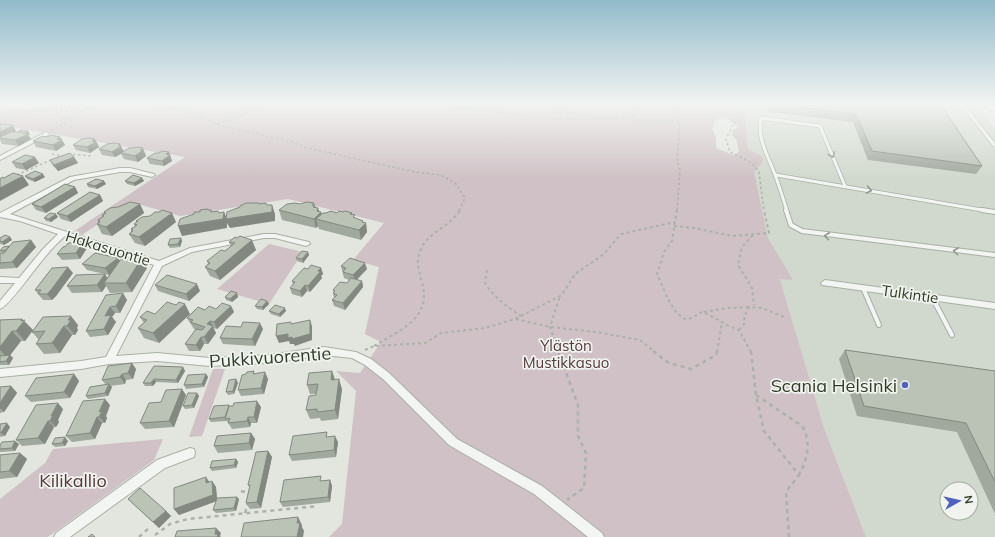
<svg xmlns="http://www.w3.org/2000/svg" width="995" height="537" viewBox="0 0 995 537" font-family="Mulish,sans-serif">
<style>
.built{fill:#d1d8cd;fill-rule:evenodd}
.green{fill:#cfc1c5;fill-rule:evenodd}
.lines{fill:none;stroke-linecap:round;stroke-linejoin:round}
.lane-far1-casing{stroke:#a9b0a5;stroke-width:4.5}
.lane-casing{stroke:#a9b0a5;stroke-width:6}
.street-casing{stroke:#a9b0a5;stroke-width:2}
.secondary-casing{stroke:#a9b0a5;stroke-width:2}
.path-far2{stroke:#acb2a9;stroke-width:1.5;stroke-dasharray:2.5 2.5;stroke-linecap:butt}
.path-far1{stroke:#acb2a9;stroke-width:2;stroke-dasharray:3 3;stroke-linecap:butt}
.path{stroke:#acb2a9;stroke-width:2.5;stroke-dasharray:4 4;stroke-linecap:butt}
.lane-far1{stroke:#f2f5f1;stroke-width:3}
.lane{stroke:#f2f5f1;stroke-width:4}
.street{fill:#f2f5f1;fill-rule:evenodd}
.secondary{fill:#fff;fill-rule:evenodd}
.wall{fill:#a1a89d}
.shaded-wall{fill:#838880}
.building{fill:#bbc3b7;stroke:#838880}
.oneway{stroke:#91988d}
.poi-dot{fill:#5062bf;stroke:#f1f4ee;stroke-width:1.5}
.labels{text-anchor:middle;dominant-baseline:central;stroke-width:3.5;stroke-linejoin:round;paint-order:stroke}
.street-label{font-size:15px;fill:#303c29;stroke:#f1f4ee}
.park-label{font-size:15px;fill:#56383e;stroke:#f1f4ee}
.near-street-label{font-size:18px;fill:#303c29;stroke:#f1f4ee}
.near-poi-label{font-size:18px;fill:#303c29;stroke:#f1f4ee;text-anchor:end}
.near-park-label{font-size:18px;fill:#56383e;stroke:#f1f4ee}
</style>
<rect width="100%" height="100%" fill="#e2e6df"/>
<path class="built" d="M744,104H976L995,128V537H866L824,428L780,278L792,279L768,238L754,172L762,163L761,156L748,149ZM947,489H971V513H947Z"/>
<g class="green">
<path d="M49,104H744L748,149L761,156L763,159L762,163L754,172L768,238L793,280L780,279L824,428L866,537H329L342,524L356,391L336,371L360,373L381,342L365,334L379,267L353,260L384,223L288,199L180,216L131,202L82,235L73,232L185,157L0,125V107L3,106L43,108ZM725,117L738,127L733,130L732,135L737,141L739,152L733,155L716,148V137L712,129L715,120Z"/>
<polygon points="269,244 303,252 269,304 217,289"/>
<polygon points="213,369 225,369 202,436 189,437"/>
<polygon points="163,439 154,460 52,534 47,537 0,537 0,499 45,463 53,449"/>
</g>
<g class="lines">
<g class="lane-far1-casing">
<g id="lane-far1">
<polyline points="962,104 995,146"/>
<polyline points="776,175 988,211"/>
<path d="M787,211C783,198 779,185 774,172C767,154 757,138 761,118L820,126L845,186"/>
</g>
</g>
<g class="lane-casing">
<g id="lane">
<polyline points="786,210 791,225 802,231 995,255"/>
<polyline points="982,210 995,212"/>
<polyline points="863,288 879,325"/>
<polyline points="932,297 952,335"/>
</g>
</g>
<g class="street-casing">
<g id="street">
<polygon points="46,132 49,134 48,135 0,160 0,156"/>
<path d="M120,168H130L154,174L155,175L152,177L130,172H120L74,180L10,214L159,261L190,248L264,234H275L309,242L310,244L306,246L275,238H264L192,252L162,266L116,356L157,353L210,358L268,355L324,347L356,352L371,359L389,373L457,439L542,486L602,533L604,537H588L534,494L449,445L383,379L365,365L352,358L324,355L268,363L210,366L157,361L109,364L81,369L0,377V369L81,361L106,357L154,265L65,236C56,244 48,253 41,262C33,271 9,306 0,309V301L15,283H0V277L19,278L43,249L58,234L20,221L0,217V213L70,177Z"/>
<polygon points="825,280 995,303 995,309 822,285 821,283"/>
<polygon points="190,448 194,449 195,453 194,457 165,468 70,537 54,537 56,533 157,460"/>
</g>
</g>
<g class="secondary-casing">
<polygon id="secondary" points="986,104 994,104 995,111 992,111"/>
</g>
<g class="path-far2">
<polyline points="151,104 200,116 222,126 293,142 307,148 415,172 441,175 456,184 465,198 459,211"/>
<polyline points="443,104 473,110 521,114 560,112 633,120 680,122"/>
<polyline points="633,104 633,120"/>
<polyline points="675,104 680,122 677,161 680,170 677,211"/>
<polyline points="745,104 745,109 734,123 726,139 730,152 752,163 759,172 764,211"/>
<polyline points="165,106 170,104"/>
<polyline points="49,108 67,120"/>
<polyline points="42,111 54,104"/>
<polyline points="0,112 82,111"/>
<polyline points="501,113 559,119 618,119"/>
<polyline points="0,122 34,113"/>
<polyline points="217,124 268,104"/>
<polyline points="60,126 73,127"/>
<polyline points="51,131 82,111 101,104"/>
<polyline points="52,154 63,156"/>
<polyline points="68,154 92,156"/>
<polyline points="17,175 51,160"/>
</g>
<g class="path-far1">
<path d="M677,210L672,241L664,252L657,274C664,288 670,311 685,319L692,318L702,312C715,317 726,326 739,330L751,352"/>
<polyline points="674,226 694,228 732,236 769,233 764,210"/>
<polyline points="753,235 742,247 738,265 752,288 754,305"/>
<path d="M487,270L485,283C494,297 507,307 521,316"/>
<polyline points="704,312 728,308 749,307"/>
<polyline points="516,319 550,327 596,332 640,340 655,352"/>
<polyline points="739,330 745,323 744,317 749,307 762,308 784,317"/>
<path d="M374,346C402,329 434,317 421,279C418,268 416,259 421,249C428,232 450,227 460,210"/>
<polyline points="365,350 374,346 425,343 441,333 485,328 515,319 562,295 575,274 604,254 621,234 675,222"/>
<polyline points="559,352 550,327 560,296"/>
<polyline points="717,352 722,323"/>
</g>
<g class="path">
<polyline points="558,351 578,405 578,436 586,453 584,488 567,500"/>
<polyline points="653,351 669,363 691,369 716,355 717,351"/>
<polyline points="751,351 756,395 764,431 799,475 786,492 789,537"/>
<path d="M756,395L802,426C812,443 807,459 799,475"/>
<polyline points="241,491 249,493"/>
<polyline points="245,513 248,503"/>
<polyline points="155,535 170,524 188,519 318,506"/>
<polyline points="139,537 149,528"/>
</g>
<use href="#lane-far1" class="lane-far1"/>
<use href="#lane" class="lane"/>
<use href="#street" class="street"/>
<use href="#secondary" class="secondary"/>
</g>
<g class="wall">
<polygon points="26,104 43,104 40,105 26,105"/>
<polygon points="767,104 940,104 982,166 976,174 868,160 853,122 768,112"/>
<polygon points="0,124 16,131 15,132 30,134 28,135 31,139 19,146 2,144 0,140"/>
<polygon points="48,137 60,137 65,145 56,151 36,147 33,141"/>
<polygon points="95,139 99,147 90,153 76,150 73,145"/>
<polygon points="99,149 123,149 124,151 145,154 146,156 138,162 124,159 121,154 115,157 102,155"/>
<polygon points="169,152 172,161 164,166 150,164 147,158 159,153"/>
<polygon points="74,157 78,163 58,171 53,166 50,160"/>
<polygon points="12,162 39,163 26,170 16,168"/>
<polygon points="25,176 45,177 35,182 27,179"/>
<polygon points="142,178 144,181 135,186 127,184 125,181"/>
<polygon points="87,184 106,184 97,189 88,187"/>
<polygon points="75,187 78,193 46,213 36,210 32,204"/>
<polygon points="100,195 103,201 71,222 61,219 57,213"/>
<polygon points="140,204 144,213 112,236 102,234 97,224 99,223 98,222 99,221 98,220 103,217 102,215 105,213 104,212"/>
<polygon points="300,204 315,205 316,208 319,212 321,212 322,214 337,213 352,214 355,218 363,221 363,222 366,223 367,232 361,240 319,229 318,226 316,228 282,220 279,210"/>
<polygon points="58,217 51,222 46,221 44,218"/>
<polygon points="136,221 176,222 145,246 135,243 129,234 131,232 131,231 132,230 131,229 135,226 134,224 137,222"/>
<polygon points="10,237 12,240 4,245 0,244 0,238"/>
<polygon points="181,238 182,241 180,247 170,248 168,245"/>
<polygon points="31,240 36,247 17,268 0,269 0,253 2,253 0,250 9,246"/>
<polygon points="229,242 256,250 220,280 210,276 205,267 208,264 207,261 225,251 231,246"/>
<polygon points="87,248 80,259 62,260 57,254"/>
<polygon points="308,252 309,255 303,263 297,261 296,258"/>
<polygon points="118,258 120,261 147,268 132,292 110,293 106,286 102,292 72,293 67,286 105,274 107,278 109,275 87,270 82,264"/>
<polygon points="341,266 367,269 357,280 362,281 363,287 345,310 334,306 332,300 334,298 333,293 334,293 333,290 347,283 349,280 344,278"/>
<polygon points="321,268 323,274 321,276 322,278 310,292 307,291 302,297 292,294 290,288 293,285 292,281 308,269"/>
<polygon points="73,273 56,296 52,300 43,300 35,290"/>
<polygon points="155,285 200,291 189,301 158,291"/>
<polygon points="237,293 238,297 232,302 226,300 225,297"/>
<polygon points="106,295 127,300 120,313 115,313 112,317 116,322 108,335 90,337 86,331"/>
<polygon points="267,301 269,304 263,310 257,309 255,306"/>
<polygon points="231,306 234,312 217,329 213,328 216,333 208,344 204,344 200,351 189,351 185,344 196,330 194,329 187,318 205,310 216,309"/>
<polygon points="269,311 286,311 280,317 271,314"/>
<polygon points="155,314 190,314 159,343 144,338 138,328 144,323 140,317"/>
<polygon points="43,317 78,325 77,328 78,330 75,335 72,335 60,353 44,354 36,344 39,340 32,332"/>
<polygon points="22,319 33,330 25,341 21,341 10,355 13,358 9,365 0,365 0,320"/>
<polygon points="263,329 255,346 223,344 220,338"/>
<polygon points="845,350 995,371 995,514 957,432 857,416 839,359"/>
<polygon points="183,367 185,371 178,383 156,382 153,386 145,386 143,383"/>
<polygon points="136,369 133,379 126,380 125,384 110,386 112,387 108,396 88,399 86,396 106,385 102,380"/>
<polygon points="332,371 335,379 342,389 338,419 321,421 320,418 310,419 306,410 316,395 316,394 310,394 307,385"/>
<polygon points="255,373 268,379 264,394 241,396 238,390"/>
<polygon points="74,374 79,381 70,398 31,402 25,396"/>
<polygon points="206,374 208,377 204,387 186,389 184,385"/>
<polygon points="236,379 238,383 234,394 228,395 226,392"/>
<polygon points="11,386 17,393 4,412 0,413 0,387"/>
<polygon points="197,393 199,396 194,408 185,409 183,406"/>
<polygon points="186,395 174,427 145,429 140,423 161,402"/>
<polygon points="110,405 106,416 107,418 105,423 102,423 95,439 72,442 66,436"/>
<polygon points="229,405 230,406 261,407 257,423 251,423 250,427 232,429 227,421 211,422 209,419"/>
<polygon points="63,409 58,420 59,422 56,427 54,427 45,444 22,446 16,440"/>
<polygon points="0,424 10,427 5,436 0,437"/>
<polygon points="251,433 255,439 252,450 218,453 214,446"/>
<polygon points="329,437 338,442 336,457 292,461 289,455"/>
<polygon points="68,441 65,446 55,447 52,444"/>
<polygon points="19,444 15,451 1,452 0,452 0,445"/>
<polygon points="268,451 272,457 261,508 250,509 246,503 250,488 248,485"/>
<polygon points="20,453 27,459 17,477 0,479 0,455"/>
<polygon points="236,459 238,462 236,468 212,471 210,468"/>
<polygon points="330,480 332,486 330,502 283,507 280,502 323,481"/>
<polygon points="212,481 216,487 217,498 239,499 236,511 216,513 213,510 216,501 179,515 174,509 209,482"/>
<polygon points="128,499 166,511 171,516 159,528"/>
</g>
<g class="shaded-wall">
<polygon points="13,125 16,131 2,138 0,138 0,132"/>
<polygon points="28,131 30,134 28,135 31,139 19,146 15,140 21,135"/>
<polygon points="60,137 65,145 56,151 53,145 57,139"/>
<polygon points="95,139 99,147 90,153 87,147 92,141"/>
<polygon points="120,144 124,152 115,157 112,152 118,145"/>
<polygon points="143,148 146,156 138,162 135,156 140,150"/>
<polygon points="169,152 172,161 164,166 162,161 166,154"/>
<polygon points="35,157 39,163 26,170 22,164"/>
<polygon points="74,157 78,163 58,171 54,165"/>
<polygon points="43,174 45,177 35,182 33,179"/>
<polygon points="23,176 29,185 0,201 0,188"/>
<polygon points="142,178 144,181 135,186 134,183"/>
<polygon points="104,181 106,184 97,189 95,186"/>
<polygon points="75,187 78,193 46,213 41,207"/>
<polygon points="100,195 103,201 71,222 67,216"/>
<polygon points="259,203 262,212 272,205 275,214 275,221 230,228 227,223 227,228 182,236 178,226 211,212 211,210 215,219 224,212 227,219 259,204"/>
<polygon points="140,204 144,213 112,236 106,227"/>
<polygon points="318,208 320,213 321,212 323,221 316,219 318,226 316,228 314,219"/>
<polygon points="172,213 176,222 145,246 139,237"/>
<polygon points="56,214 58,217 51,222 49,219"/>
<polygon points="363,221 364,225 366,223 367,232 361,240 359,230 362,222"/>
<polygon points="10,237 12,240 4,245 2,242"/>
<polygon points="181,238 182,241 180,247 178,244"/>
<polygon points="31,240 36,247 17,268 12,262"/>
<polygon points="252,240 256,250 220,280 215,271"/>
<polygon points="83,242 87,248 80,259 76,253"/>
<polygon points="308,252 309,255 303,263 302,259"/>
<polygon points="118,258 122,264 109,275 105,268"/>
<polygon points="142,258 147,268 132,292 126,283"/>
<polygon points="365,263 367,269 355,281 353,275"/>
<polygon points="68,267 73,273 56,296 52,300 47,294"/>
<polygon points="321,268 323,274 321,276 322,278 310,292 308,286 318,271"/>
<polygon points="105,274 109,281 104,283 106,286 102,292 97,285"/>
<polygon points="362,281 363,287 345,310 343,303"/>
<polygon points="197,284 200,291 189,301 186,294"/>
<polygon points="305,285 307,291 302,297 300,291"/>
<polygon points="123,293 127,300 120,313 116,306"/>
<polygon points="237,293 238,297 232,302 230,299"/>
<polygon points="267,301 269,304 263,310 262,307"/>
<polygon points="185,304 190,314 159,343 153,333"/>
<polygon points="231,306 234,312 217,329 214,322"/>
<polygon points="110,307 115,313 112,317 116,322 108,335 104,329 105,316"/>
<polygon points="285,308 286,311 280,317 279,314"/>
<polygon points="71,316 78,325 77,328 78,330 75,335 67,326 68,320"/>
<polygon points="22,319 33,330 25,341 16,331"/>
<polygon points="310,320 312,326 312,340 295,346 294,344 290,344 289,341 279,343 276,336 288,334"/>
<polygon points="210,321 216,333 208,344 204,337 207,324"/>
<polygon points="260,323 263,329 255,346 252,339"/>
<polygon points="64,326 72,335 60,353 52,343"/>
<polygon points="12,331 21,341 8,358 0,350 0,347"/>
<polygon points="201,337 204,344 200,351 196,345"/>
<polygon points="10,355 13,358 9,365 6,361"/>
<polygon points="132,363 136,369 133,379 128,373"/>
<polygon points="183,367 185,371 178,383 176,380"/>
<polygon points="332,371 335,381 331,380"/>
<polygon points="265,372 268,379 264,394 261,388"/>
<polygon points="74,374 79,381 70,398 64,392"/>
<polygon points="122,374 126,380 125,384 120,377"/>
<polygon points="206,374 208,377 204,387 202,384"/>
<polygon points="154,379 156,382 153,386 151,383"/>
<polygon points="236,379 238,383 234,394 233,391"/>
<polygon points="339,379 342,389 338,419 335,410"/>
<polygon points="109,384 112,387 108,396 105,393"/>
<polygon points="11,386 17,393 4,412 0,408 0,403"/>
<polygon points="182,389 186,395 174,427 169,421"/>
<polygon points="197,393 199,396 194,408 192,405"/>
<polygon points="105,399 110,405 106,416 107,418 105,423 99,417 99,412"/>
<polygon points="257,401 261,407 257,423 254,417"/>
<polygon points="58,403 63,409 58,420 59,422 56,427 50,421 51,416"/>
<polygon points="97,417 102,423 95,439 90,433"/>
<polygon points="248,417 251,423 250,427 247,421"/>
<polygon points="48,421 54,427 45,444 38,438"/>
<polygon points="7,423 10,427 5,436 1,433"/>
<polygon points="251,433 255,439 252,450 249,443"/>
<polygon points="335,436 338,442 336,457 334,450"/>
<polygon points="65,437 68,441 65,446 62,443"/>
<polygon points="15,441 19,444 15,451 12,448"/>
<polygon points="268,451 272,457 261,508 257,502"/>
<polygon points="20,453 27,459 17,477 9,471"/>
<polygon points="236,459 238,462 236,468 234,465"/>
<polygon points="206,477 210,483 206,483"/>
<polygon points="330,480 332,486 330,502 328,497"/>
<polygon points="212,481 216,487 217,501 179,515 174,509"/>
<polygon points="237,497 239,499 236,511 234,508"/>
<polygon points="166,511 171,516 159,528 153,522"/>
<polygon points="298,517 302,525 302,527 304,531 303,537 297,537 297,523"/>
<polygon points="216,528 221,533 220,536 221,537 217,537 215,534"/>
</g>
<g class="building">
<polygon points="772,104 940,104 982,166 872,151 856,114"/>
<polygon points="0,124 13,125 0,132"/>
<polygon points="21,130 28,131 25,133 18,132"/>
<polygon points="11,132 20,132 28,134 15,140 0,138 0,137"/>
<polygon points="51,135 60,137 57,139 62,140 53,145 33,141 42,136 48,137"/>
<polygon points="89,138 95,139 92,141 96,142 87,147 73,145 82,139"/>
<polygon points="114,143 120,144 118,145 121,146 112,152 99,149 107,144"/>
<polygon points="136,147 143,148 140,150 143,150 135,156 121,153 129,148 133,148"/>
<polygon points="162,151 169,152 166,154 170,155 162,161 147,158 155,153 159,153"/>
<polygon points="70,153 74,157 54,165 50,160"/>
<polygon points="25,155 35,157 22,164 12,162"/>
<polygon points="35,171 43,174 33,179 25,176"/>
<polygon points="13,173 23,176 0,188 0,179 2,177 4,178"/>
<polygon points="133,175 142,178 134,183 125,181"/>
<polygon points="96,179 104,181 95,186 87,184"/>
<polygon points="65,184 75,187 41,207 32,204"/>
<polygon points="90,192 100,195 67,216 57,213"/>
<polygon points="130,202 140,204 106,227 97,224 100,222 98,222 100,220 98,220 104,216 102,215 106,213 104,212 110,208 118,207"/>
<polygon points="307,202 314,203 312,205 315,205 313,207 318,208 317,211 321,212 314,219 279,210 287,204 295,203 300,204"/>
<polygon points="246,203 259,203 259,204 266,203 267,205 272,205 272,212 226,219 227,212 240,207 240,206"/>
<polygon points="208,209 208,210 211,210 211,212 218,211 219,213 224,212 223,219 178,226 180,219 194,214 194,212 200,212 200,210"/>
<polygon points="162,210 172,213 139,237 129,234 133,231 131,231 133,229 131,229 137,225 134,224 138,221 136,221 142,217 150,216 155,212 159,212"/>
<polygon points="331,211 337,213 339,211 343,212 345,211 352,213 350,214 355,215 353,217 363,221 362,222 366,223 359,230 316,219 323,213 326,213"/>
<polygon points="50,213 56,214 49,219 44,218"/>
<polygon points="5,235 10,237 2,242 0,241 0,238"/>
<polygon points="240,236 252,240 215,271 205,267 210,263 207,261 221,250 225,251 235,243 229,242 235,237 237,238"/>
<polygon points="181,238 178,244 168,245 170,239"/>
<polygon points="31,240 12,262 0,263 0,253 4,253 13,242"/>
<polygon points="83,242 76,253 57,254 63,247 66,246 68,243"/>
<polygon points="9,246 6,250 0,251 3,247"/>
<polygon points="302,251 308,252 302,259 296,258"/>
<polygon points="95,253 118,258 105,268 82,264"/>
<polygon points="142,258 126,283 104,283 121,259"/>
<polygon points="350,258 365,263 353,275 343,272 346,268 341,266"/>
<polygon points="311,265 321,268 318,271 320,272 308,286 305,285 300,291 290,288 295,282 292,281 304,268 308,269"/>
<polygon points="68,267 51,290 47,294 38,294 41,290 35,290 52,268"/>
<polygon points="105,274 97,285 67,286 76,275"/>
<polygon points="167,275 197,284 186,294 155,285"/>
<polygon points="351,278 362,281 343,303 332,300 337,295 333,293 335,291 333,290 340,282 347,283"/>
<polygon points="231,291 237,293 230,299 225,297"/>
<polygon points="123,293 116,306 110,307 105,316 111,315 104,329 86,331 106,295"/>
<polygon points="261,299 267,301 262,307 255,306"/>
<polygon points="167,302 176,305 179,302 185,304 153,333 138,328 147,320 140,317 147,311 155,314"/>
<polygon points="222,303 231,306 214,322 210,321 207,324 213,326 204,337 201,337 196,345 185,344 196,329 202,330 205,327 190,322 193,320 187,318 198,307 205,310 209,306 216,309"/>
<polygon points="275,305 285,308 279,314 269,311"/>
<polygon points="71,316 68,320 71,320 67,326 64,326 52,343 36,344 45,331 32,332 43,317"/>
<polygon points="22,319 21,321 25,320 16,331 12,331 0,347 0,320"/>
<polygon points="310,320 310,334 292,339 292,337 288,338 288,334 276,336 277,324 291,322 291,324"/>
<polygon points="243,322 260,323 252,339 220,338 226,326 241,327"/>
<polygon points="845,350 995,371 995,482 966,423 864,406"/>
<polygon points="10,355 6,361 0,362 0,356"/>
<polygon points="132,363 128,373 122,374 120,377 102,380 108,366"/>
<polygon points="154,366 183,367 176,380 154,379 151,383 143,383"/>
<polygon points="254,371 253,374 265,372 261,388 238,390 242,375 246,374 247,372"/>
<polygon points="332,371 331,380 339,379 335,410 317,412 317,409 306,410 309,396 316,395 318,384 307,385 309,373"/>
<polygon points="74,374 64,392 25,396 36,378"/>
<polygon points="206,374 202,384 184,385 188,375"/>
<polygon points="236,379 233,391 226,392 229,380"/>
<polygon points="109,384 105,393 86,396 90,387"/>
<polygon points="11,386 0,403 0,387"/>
<polygon points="182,389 169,421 140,423 149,403 161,402 166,390"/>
<polygon points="188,393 197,393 192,405 183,406"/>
<polygon points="105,399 99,412 102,411 99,417 97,417 90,433 66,436 83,401"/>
<polygon points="257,401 254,417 248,417 247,421 228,423 230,418 225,419 229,406 233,406 234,403"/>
<polygon points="58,403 51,416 53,415 50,421 48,421 38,438 16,440 36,405"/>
<polygon points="229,405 225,417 209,419 214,406"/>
<polygon points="7,423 1,433 0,433 0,424"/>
<polygon points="327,432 326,437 335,436 334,450 289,455 293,436"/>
<polygon points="251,433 249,443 214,446 217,436"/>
<polygon points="65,437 62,443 52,444 55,438"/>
<polygon points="15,441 12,448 0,449 0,445 2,442"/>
<polygon points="268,451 257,502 246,503 250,485 248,485 256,452"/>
<polygon points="20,453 9,471 0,472 0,455"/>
<polygon points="236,459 234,465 210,468 212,461"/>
<polygon points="321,476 320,481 330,480 328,497 280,502 284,480"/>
<polygon points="206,477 206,483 212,481 213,495 174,509 174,488"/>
<polygon points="140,488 166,511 153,522 128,499"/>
<polygon points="237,497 234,508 213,510 217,498"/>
<polygon points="298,517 297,523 300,523 297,537 241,537 244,523"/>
<polygon points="216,528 215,534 218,534 217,537 175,537 177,531"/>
<polygon points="92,534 95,537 88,537"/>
</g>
<defs><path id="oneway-chevron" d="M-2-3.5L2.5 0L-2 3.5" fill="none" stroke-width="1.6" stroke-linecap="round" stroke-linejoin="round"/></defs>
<g class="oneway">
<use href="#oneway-chevron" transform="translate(832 155) rotate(67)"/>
<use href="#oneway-chevron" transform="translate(869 190) rotate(10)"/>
<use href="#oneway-chevron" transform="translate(827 236) rotate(-173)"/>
<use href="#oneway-chevron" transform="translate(956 251) rotate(-173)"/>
</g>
<linearGradient id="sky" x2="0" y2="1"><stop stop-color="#91baca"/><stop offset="0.58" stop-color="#f2f4f1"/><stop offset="1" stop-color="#f2f4f1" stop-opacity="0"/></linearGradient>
<rect width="995" height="179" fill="url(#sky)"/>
<circle class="poi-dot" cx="905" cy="385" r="4"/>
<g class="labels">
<g class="street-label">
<text transform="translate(108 248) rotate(17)">Hakasuontie</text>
<text transform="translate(910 294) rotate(8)">Tulkintie</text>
</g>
<g class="park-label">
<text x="566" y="345">Ylästön<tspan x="566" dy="17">Mustikkasuo</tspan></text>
</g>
<g class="near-street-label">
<text transform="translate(270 357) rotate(-4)">Pukkivuorentie</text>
</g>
<g class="near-poi-label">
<text x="897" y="385">Scania Helsinki</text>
</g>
<g class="near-park-label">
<text x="73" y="480">Kilikallio</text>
</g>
</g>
<g transform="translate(959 501) rotate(82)"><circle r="19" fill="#f1f4ee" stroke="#a4aa9f"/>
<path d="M0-3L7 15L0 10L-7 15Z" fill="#5062bf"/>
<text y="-6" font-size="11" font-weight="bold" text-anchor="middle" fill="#303c29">N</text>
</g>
</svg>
